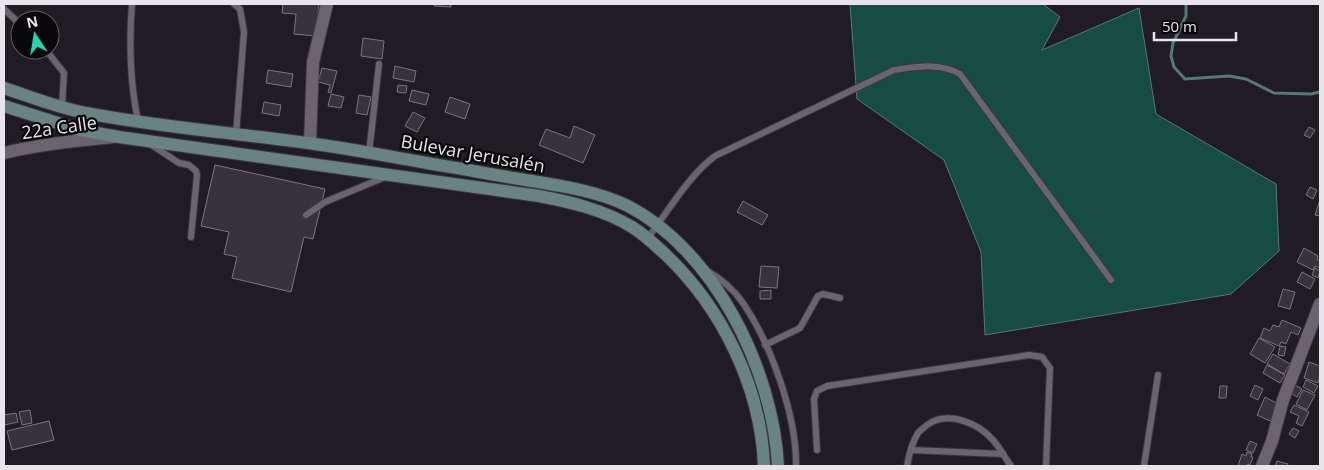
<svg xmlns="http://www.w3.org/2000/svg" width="1324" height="470" viewBox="0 0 1324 470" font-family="'Open Sans',sans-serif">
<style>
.water{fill:#154d40;stroke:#557a73}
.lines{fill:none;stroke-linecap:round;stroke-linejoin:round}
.stream{stroke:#557a73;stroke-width:3}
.building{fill:#38323b;stroke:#7b747e}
.service-casing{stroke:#3c373e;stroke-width:8}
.minor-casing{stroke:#3c373e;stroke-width:14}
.tertiary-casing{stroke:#3c373e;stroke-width:14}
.secondary-casing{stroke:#3c373e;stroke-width:14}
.service{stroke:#6b646e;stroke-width:6}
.minor{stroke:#6b646e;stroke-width:12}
.tertiary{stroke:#6b646e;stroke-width:12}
.secondary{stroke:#698382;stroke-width:12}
.labels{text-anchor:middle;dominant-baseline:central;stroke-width:4.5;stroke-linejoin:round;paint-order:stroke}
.street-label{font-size:18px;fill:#e9e4ea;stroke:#09070a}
</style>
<rect width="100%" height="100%" fill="#211b24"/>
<polygon class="water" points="850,4 1043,4 1060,17 1042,50 1139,8 1156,114 1276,184 1279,251 1231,294 985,335 981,252 944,160 857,99"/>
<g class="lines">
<polyline class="stream" points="1186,4 1186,16 1173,43 1171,56 1174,67 1185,79 1229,76 1246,79 1274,93 1311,94 1320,92"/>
</g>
<g class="building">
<polygon points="283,4 319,4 316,36 294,34 296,14 282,13"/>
<polygon points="434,4 451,4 451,7 434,6"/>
<polygon points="363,38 384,41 382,59 361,56"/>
<polygon points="395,66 416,71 414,82 393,78"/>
<polygon points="322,68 337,71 331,93 328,92 330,85 318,82"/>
<polygon points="268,70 293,74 291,87 266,83"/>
<polygon points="398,85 407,86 406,93 397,92"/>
<polygon points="412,90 429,94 426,105 409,101"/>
<polygon points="331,94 344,97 341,108 328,106"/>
<polygon points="359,95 371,97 367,115 356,113"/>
<polygon points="450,97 470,104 465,119 445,112"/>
<polygon points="264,102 281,105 279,116 262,113"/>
<polygon points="413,112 425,118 417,132 405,126"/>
<polygon points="574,126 595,135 583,163 539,145 546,129 570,138"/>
<polygon points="1309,127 1315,130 1310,138 1304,135"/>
<polygon points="215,165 325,189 313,239 304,237 291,292 232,278 237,257 224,254 229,232 201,226"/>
<polygon points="1310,187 1317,190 1313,199 1306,195"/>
<polygon points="1320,200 1320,216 1315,215"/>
<polygon points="743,201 768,215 762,225 737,212"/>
<polygon points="1304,248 1318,256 1317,259 1320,261 1320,268 1315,266 1313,270 1297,262"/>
<polygon points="761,266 779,267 777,288 759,287"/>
<polygon points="1315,268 1320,271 1318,278 1312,275"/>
<polygon points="1302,272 1315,279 1310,289 1297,282"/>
<polygon points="1283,289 1295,292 1290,309 1278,306"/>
<polygon points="771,290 771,299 760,299 760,291"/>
<polygon points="1282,320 1301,328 1298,335 1291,332 1286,344 1281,342 1279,346 1260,338 1264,328 1270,331 1273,325 1279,327"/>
<polygon points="1259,338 1275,347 1265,363 1250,354"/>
<polygon points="1280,346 1286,347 1284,356 1278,355"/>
<polygon points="1273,354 1290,364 1284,374 1267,364"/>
<polygon points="1309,362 1320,366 1320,376 1318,383 1304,378"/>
<polygon points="1267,365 1285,375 1280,383 1263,373"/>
<polygon points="1306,380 1318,386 1314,393 1303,387"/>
<polygon points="1255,385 1263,389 1258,400 1250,396"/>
<polygon points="1295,385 1302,389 1297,397 1291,393"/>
<polygon points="1220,386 1227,386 1226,398 1219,398"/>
<polygon points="1303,390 1315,395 1307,410 1296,404"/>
<polygon points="1265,397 1278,404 1270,421 1257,415"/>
<polygon points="1294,405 1309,412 1302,426 1296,423 1299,416 1290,412"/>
<polygon points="30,410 32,423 22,425 19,412"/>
<polygon points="16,413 18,422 4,425 4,415"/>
<polygon points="49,421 54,440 12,450 7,431"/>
<polygon points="1293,428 1299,431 1295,438 1289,434"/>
<polygon points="1250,441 1257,444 1253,453 1246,450"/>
<polygon points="1247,452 1252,454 1251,457 1253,457 1250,465 1248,464 1247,466 1238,466 1242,454 1246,456"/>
<polygon points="1277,461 1288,464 1287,466 1275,466"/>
</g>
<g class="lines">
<g class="service-casing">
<g id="service">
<path d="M132,4C129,43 130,83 138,121"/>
<polyline points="234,4 240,9 244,32 236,134"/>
<polyline points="4,9 20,24"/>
<polyline points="46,50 64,73 62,107"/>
<polyline points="150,144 179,163 189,165 196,171 197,175 191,237"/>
<polyline points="369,153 379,64"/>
<polyline points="306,215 325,202 385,177"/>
<path d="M647,239C667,213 689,175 715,156L894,70C915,67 940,62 960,74L1111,280"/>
<path d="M706,270C720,278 734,290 743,303C771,344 797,417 796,466"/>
<polyline points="765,345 800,328 818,296 823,294 840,298"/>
<polyline points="817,450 814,399 817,391 827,386 1029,355 1042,357 1050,368 1046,466"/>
<polyline points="911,450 1003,454"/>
<path d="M907,466C909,455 912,442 918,433C920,430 924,428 927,425C948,410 978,423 993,440C1000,448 1005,458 1011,466"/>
<polyline points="1144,466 1158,375"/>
</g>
</g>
<g class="minor-casing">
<g id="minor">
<path d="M4,153C40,144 76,141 113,137"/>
<polyline points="1262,466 1272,441 1283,400 1320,304"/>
</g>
</g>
<g class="tertiary-casing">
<polyline id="tertiary" points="310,143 313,62 327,4"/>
</g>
<g class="secondary-casing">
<g id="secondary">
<path d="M4,88C31,97 58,108 86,113C159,127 234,133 308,143C360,150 412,161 463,169C488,174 513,178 538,182C568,187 598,192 626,205C715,250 773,370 778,466"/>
<path d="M4,106L80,130L119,137L539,196C571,202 604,210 632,227C644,234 655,245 665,254C722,308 761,387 764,466"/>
</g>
</g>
<use href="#service" class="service"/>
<use href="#minor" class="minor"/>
<use href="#tertiary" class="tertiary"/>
<use href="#secondary" class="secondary"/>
</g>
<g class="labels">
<g class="street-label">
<text transform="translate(59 127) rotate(-8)">22a Calle</text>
<text transform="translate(473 153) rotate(10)">Bulevar Jerusalén</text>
</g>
</g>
<rect width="1324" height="470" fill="none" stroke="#e9e4ea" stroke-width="10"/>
<g transform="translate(35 35) rotate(348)"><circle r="24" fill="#09070a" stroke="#635f64"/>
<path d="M0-4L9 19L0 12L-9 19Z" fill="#1ed5b0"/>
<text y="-8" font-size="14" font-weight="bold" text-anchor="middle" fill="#e9e4ea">N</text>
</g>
<path d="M1154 32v8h82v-8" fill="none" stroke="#e9e4ea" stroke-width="2.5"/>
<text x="1162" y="32" font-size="15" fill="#e9e4ea" stroke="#09070a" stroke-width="4" paint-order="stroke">50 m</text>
</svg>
